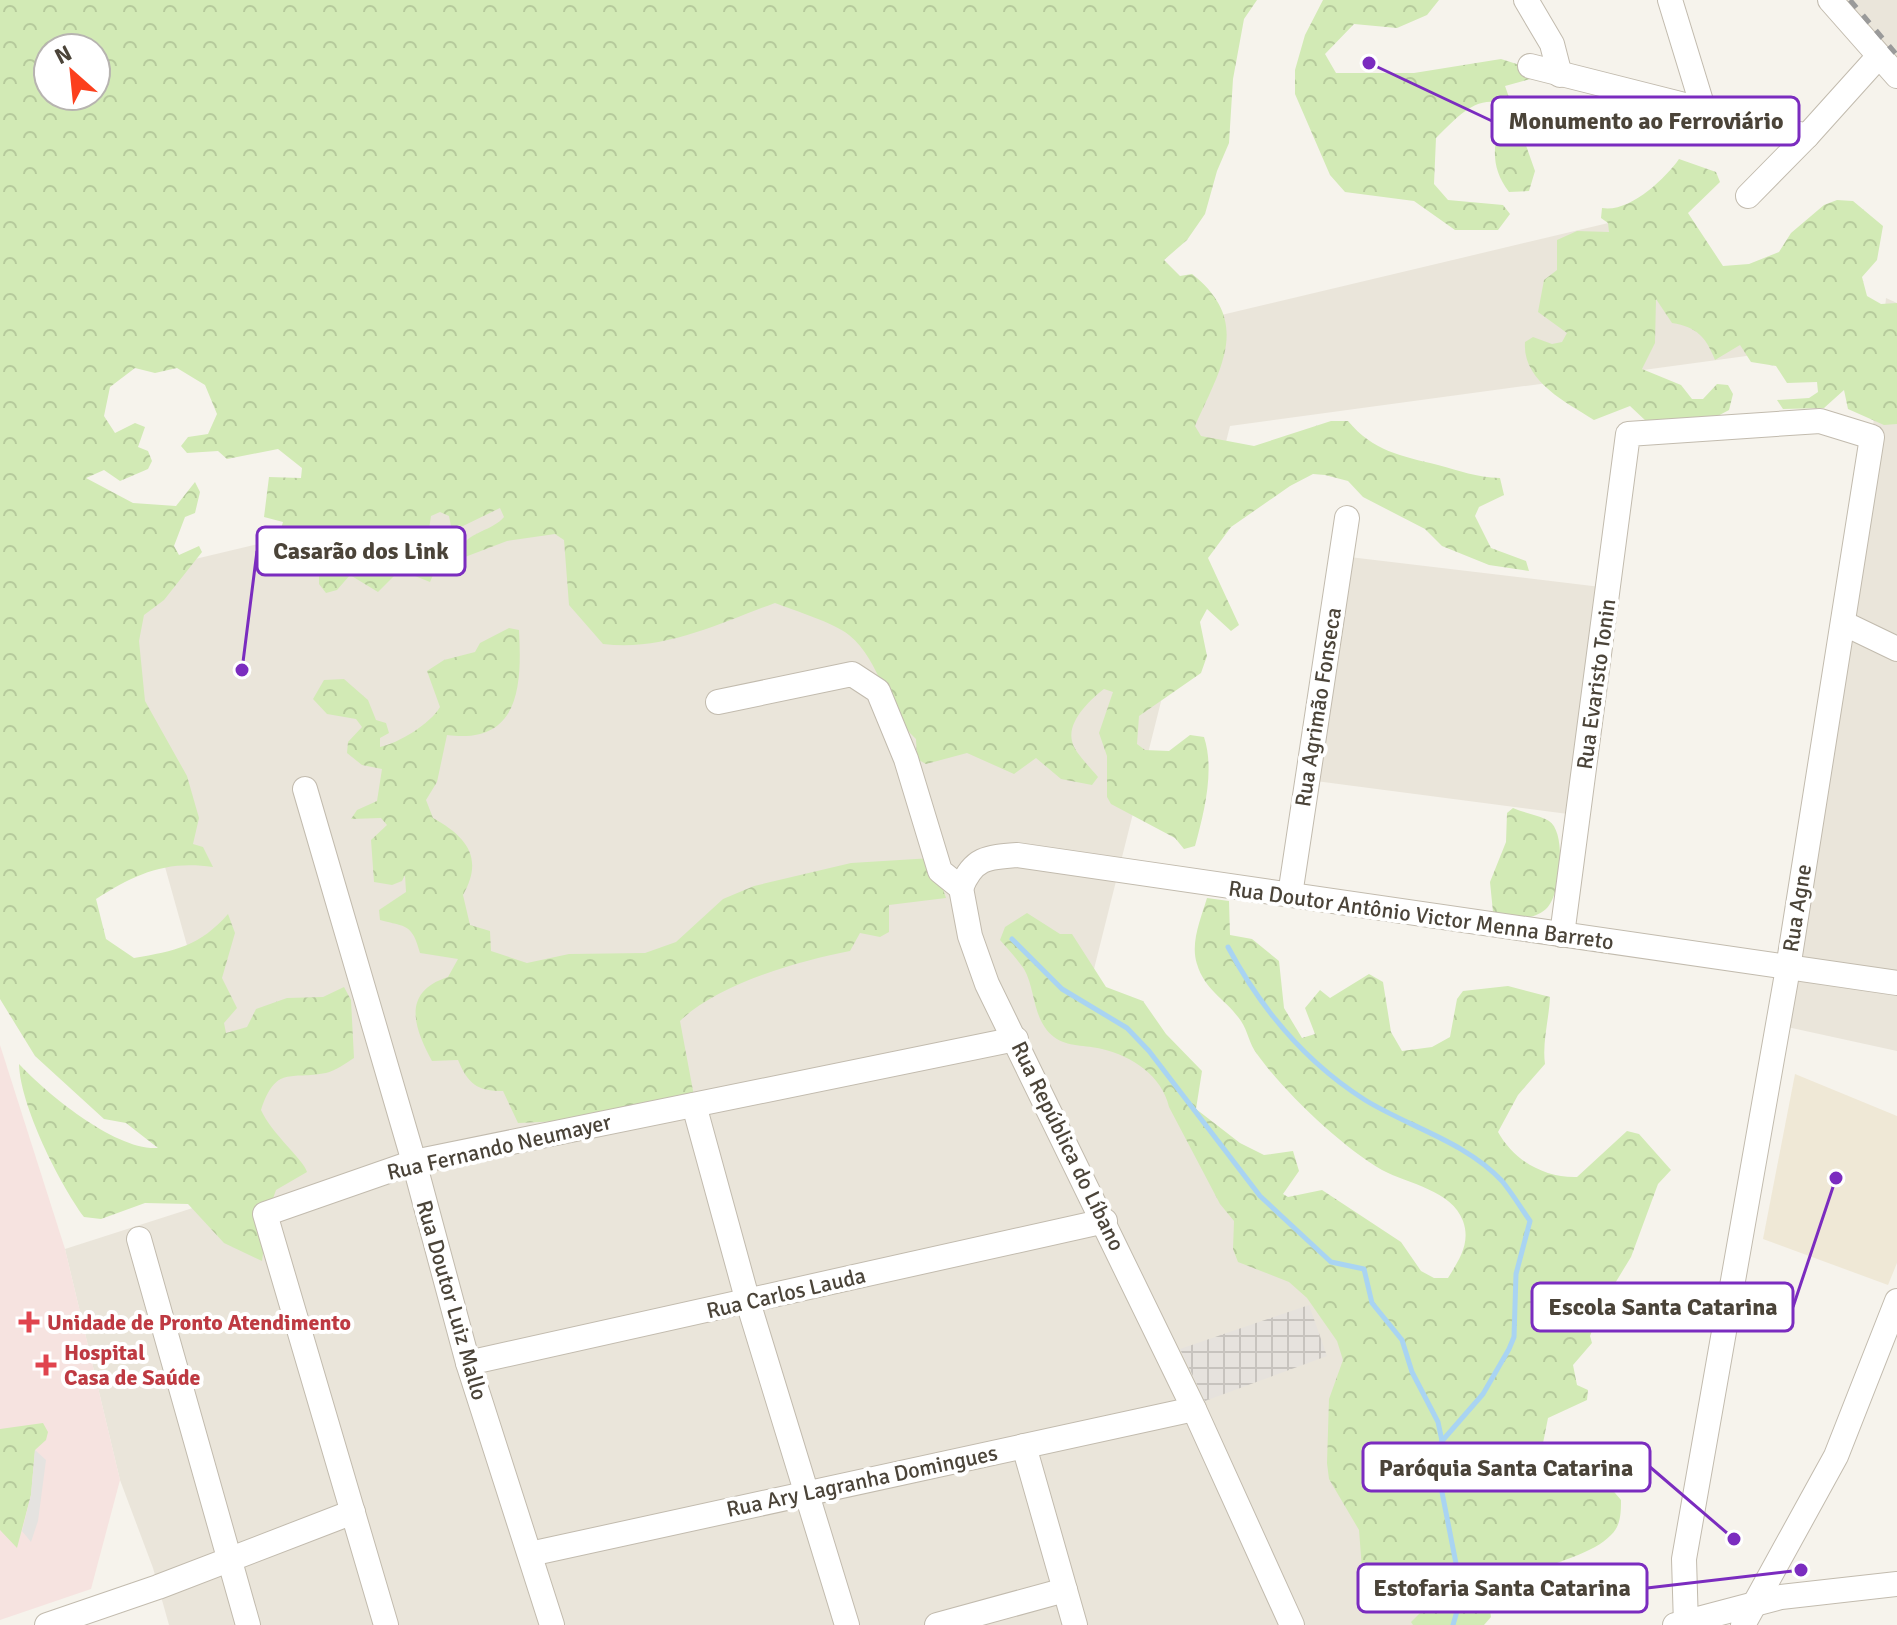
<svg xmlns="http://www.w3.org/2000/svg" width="1897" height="1625" viewBox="0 0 1897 1625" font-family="Signika,sans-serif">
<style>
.residential{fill:#eae5da}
.industrial{fill:url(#industrial-grid)}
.education{fill:#efe8d6}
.medical{fill:#f6e3e0}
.forest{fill:url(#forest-crowns);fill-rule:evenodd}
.parking{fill:#e5e3e0}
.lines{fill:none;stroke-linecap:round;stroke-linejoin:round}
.stream{stroke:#a9d4f2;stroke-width:5}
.minor-casing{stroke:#c2bbae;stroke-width:26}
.minor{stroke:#fff;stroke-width:24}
.rail{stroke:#9a9a9a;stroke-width:5;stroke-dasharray:10 10;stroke-linecap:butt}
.health-dot{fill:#e0444e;stroke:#fff;stroke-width:3}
.labels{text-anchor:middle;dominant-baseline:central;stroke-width:8;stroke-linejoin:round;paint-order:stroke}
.street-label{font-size:22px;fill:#4b4439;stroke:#fff}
.health-label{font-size:22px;font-weight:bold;fill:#be3a42;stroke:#fff;text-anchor:start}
.leader{fill:none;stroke:#7b2cbf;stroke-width:3}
.callout-dot{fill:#7b2cbf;stroke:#fff;stroke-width:3}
.callout{fill:#fff;stroke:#7b2cbf;stroke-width:3}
.callout-label{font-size:24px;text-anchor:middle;font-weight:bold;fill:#4b4439}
</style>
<defs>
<pattern id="industrial-grid" width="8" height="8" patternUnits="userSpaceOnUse" patternTransform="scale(2)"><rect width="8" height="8" fill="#e6e2dd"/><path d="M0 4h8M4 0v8" fill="none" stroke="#c7c3be"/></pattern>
<pattern id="forest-crowns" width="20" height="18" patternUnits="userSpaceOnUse" patternTransform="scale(2)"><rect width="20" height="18" fill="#d2eab5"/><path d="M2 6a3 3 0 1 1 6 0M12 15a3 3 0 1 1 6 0" fill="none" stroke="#b6ca9c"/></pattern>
</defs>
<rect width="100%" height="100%" fill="#f6f3ec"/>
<g class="residential">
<polygon points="1830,0 1897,0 1897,76"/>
<polygon points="1621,220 1761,354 1230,426 1090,985 1340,1314 1441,1625 169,1625 153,1568 120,1480 65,1249 255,1188 86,585"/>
<polygon points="1886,298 1897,303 1897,1051 1778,1025 1872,437"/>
<polygon points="1341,556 1609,588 1568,814 1308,780"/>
</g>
<polygon class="industrial" points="1309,1305 1327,1356 1205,1401 1180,1349"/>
<polygon class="education" points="1795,1074 1897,1116 1897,1263 1888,1285 1763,1239"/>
<polygon class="medical" points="0,1045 65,1249 120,1480 91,1589 0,1620"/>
<g class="forest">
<path d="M0,0H1257L1244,19L1233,79L1229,143L1217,171L1205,214L1187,240L1164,260L1180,276L1192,274C1253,322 1220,369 1195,426L1201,436L1254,446L1331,421H1348C1373,451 1401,456 1438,465C1461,471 1475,477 1500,478L1504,495L1479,507L1475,516L1491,548L1526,561L1529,571L1489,565L1442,546L1425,529L1363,497L1348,481L1325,475L1313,474L1290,486L1231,527L1208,558L1239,625L1231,631L1207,609L1200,622L1207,656L1201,673L1139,716L1137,744L1145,750L1169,751L1190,735L1204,737C1215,770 1204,813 1195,846L1184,849L1175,838L1111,804L1107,797V756L1099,733L1113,692L1104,689C1091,699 1067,721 1072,741C1074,752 1090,767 1098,777L1092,785L1061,779L1036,758L1014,774L967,753L926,764L917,759L916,739C885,711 882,662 849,635C833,622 795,611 775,603C720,623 663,652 603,644L569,605L564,540L555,534L507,541L465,557L461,547C471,531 492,531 504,517L500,508L463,526H451L449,516L440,512L431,516L428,536L442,554L430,582L400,570L378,592L350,575L337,590L326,593L319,584V564L304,538V545L284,556L274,552L283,522L264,517L269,477L301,478L302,468L278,449L227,459L218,451L187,453L181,446L188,437L208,434L217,414L205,385L177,368L155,373L135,368L110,387L104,416L115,433L135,423L145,427L138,447L148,451L152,461L148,469L120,481L104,470L86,478L133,503L176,506L195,482L200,492L195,513L185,517L174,546L179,555L199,546L202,552L164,600L144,615L139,641L145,701L187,776L199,818L193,844L203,847L213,867C166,860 135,874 96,899L106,939L134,958C175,951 200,946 228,914L235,933L222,978L237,1008L224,1023L226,1033L247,1027L256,1009L287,998L323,997L344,987L351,1000L354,1058C346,1063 335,1071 326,1073C290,1080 276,1065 261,1110C271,1133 304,1160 307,1172L276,1190L269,1210L262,1261L224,1243L188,1204L145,1203L101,1219L84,1217C59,1183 20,1105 19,1064C47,1094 116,1151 158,1148L126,1123L104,1119L35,1056L0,999ZM48,48H96V96H48Z"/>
<path d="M1323,0H1439L1427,15L1397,28L1354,24L1325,54L1336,73H1414L1501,59L1538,71V77L1505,86L1535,171L1529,191L1509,192C1489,165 1493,143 1504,112L1500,103C1473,96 1454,121 1436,138L1434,184L1448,200L1503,205L1510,214L1498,230H1455L1414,201L1345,192L1330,175L1295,94V70L1305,35Z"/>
<path d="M1679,159L1716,172L1720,182L1688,213L1723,266L1749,264L1779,252L1791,233L1824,205L1837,200L1853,201L1883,226L1877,260L1862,277L1867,296L1881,304L1897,303V424L1884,425L1848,409L1844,390L1824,408L1783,409L1777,400L1809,398L1818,392L1817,382L1787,383L1776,366L1751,362L1740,345L1715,360C1706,337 1697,327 1672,323L1656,299L1655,343L1642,369L1681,385L1692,399H1703L1717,384L1728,385L1733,394L1729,410L1712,419L1647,422L1630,406L1594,420C1566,402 1522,381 1525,342L1533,337L1552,344L1562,342L1567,333L1538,312L1544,280L1557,270V240L1577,231L1609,232L1608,223L1601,218L1602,208C1629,213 1665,179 1679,159Z"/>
<path d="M509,628L519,630C522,685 520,745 447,735L437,782L426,800L433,818C467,837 484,858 463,895L470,925L490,931L491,951L527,963L569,954L645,953L676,942L723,899L754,886L851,863L932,858L946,898L889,905V932L880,937L860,933L850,951C798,961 718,984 680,1021L694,1096L630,1118L518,1123L503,1091C477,1091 468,1084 458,1060L432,1061C414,1028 401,992 448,977L458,959L420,953C412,924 407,927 380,920L379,910L406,892L405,875L402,881L392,885L374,882L371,840L387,825L381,818L351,819L357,810L377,801L382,769L362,765L347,753L348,742L362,727L356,719L327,714L313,699L324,680L344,679L368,700L376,720L386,723L389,733L380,738V747C399,743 430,724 440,707L427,671L444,660L475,652L480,643Z"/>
<path d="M1513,808C1524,813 1539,815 1549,821C1567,832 1561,896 1546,909C1539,915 1532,917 1523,918C1512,919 1503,918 1493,912L1490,882L1506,842L1507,813Z"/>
<path d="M1207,898L1229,901L1230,935L1252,939L1279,961L1284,1008L1302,1038L1315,1034L1305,1008L1320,990L1330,998L1369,974L1383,982L1391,1032L1402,1051L1432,1047L1450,1037L1457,999L1463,991L1508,986L1550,997C1549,1019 1542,1043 1545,1064L1518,1095L1498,1132C1514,1161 1545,1178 1577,1177L1627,1131L1639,1134L1671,1170L1658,1184L1631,1257L1603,1303L1590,1336L1592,1343L1573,1365L1577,1385L1588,1390L1587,1400L1548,1418L1542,1448L1549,1468L1604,1480L1621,1500C1621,1512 1621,1526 1611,1535C1586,1561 1521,1569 1487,1592L1491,1617L1484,1625H1413L1411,1622L1420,1613L1449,1607L1452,1591L1437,1577L1367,1587L1363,1582L1359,1530L1329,1479L1327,1463L1329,1399L1343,1360L1337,1341L1307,1298L1289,1282L1238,1262L1233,1249L1234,1221L1220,1204L1169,1107C1162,1076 1132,1056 1102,1049C1086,1045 1067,1047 1054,1037C1032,1020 1036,990 1024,969C1017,959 1008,949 1000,940L1005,927L1027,913L1060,934H1072L1106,987L1143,1001L1166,1034L1202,1071L1196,1109L1240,1143L1264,1155L1293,1151L1299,1171L1283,1194L1288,1197L1322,1190L1401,1242L1421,1271L1434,1278H1448C1459,1260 1471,1243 1463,1221C1452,1190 1408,1184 1382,1170C1342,1147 1284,1092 1257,1054C1249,1044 1248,1031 1241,1021C1226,999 1205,991 1197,964C1190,943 1201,918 1207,898Z"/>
<polygon points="43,1423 48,1432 46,1440 35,1450 31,1495 17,1548 0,1530 0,1429"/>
</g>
<polygon class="parking" points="35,1450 46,1460 38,1521 31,1542 22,1531 31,1495"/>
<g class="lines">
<g class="stream">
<polyline points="1012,939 1062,989 1127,1028 1149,1051 1260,1196 1331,1262 1364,1269 1372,1303 1402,1340 1412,1372 1438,1422 1442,1441 1439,1477 1462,1594 1453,1625"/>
<path d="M1228,947C1261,1009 1305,1062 1365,1100C1409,1127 1466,1142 1502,1181C1512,1193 1521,1208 1530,1221L1516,1274L1514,1337L1509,1349L1483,1394L1442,1441"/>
</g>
<g class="minor-casing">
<g id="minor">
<polyline points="1526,0 1552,44 1560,75"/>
<polyline points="1670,0 1704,111"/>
<polyline points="1830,0 1897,76"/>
<polyline points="1530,66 1807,136 1879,56"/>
<polyline points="1748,196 1807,136"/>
<polyline points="1843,623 1897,649"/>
<polyline points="718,702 852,674 878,691 906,759 940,871 961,888 970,936 987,984 1194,1409 1292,1625"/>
<polyline points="305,789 414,1162 468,1363 552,1625"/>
<path d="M961,888C973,858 987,857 1017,855L1897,983"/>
<polyline points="1290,895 1347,518"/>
<polyline points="1562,935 1628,434 1820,421 1872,437 1788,968 1684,1559 1686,1625"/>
<polyline points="694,1105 748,1302 847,1625"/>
<polyline points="139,1239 248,1625"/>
<polyline points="468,1363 1105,1221"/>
<polyline points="1024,1446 1075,1625"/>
<polyline points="530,1554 1194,1409"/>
<polyline points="47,1625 158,1587 353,1512"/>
<polyline points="386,1625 265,1214 414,1162 1016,1039"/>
<polyline points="937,1625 1065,1590"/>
<polyline points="1675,1625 1781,1597 1897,1584"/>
<polyline points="1743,1625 1836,1456 1897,1301"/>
</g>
</g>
<use href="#minor" class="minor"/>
<polyline class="rail" points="1850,0 1897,55"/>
</g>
<g class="health-dot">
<path d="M25 1310h8v8h8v8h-8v8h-8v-8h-8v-8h8z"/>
<path d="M42 1353h8v8h8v8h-8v8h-8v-8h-8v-8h8z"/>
</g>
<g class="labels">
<g class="street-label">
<text transform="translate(1596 684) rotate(-82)">Rua Evaristo Tonin</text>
<text transform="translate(1318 707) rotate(-81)">Rua Agrimão Fonseca</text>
<text transform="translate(1797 908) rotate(-81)">Rua Agne</text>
<text transform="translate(1421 915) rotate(8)">Rua Doutor Antônio Victor Menna Barreto</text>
<text transform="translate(1068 1146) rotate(64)">Rua República do Líbano</text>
<text transform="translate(499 1147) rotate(-13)">Rua Fernando Neumayer</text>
<text transform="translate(786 1293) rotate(-13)">Rua Carlos Lauda</text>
<text transform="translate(452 1300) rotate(74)">Rua Doutor Luiz Mallo</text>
<text transform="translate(862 1481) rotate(-12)">Rua Ary Lagranha Domingues</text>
</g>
<g class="health-label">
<text x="47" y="1322">Unidade de Pronto Atendimento</text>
<text x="64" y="1352">Hospital<tspan x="64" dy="25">Casa de Saúde</tspan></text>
</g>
</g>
<path class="leader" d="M1369 63L1492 121M242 670L257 551M1836 1178L1793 1307M1734 1539L1650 1467M1801 1570L1647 1588"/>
<g class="callout-dot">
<circle cx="1369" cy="63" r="8"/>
<circle cx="242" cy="670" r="8"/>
<circle cx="1836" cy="1178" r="8"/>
<circle cx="1734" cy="1539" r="8"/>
<circle cx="1801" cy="1570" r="8"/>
</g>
<g class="callout">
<rect x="1492" y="97" width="307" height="48" rx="8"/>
<rect x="257" y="527" width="208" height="48" rx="8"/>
<rect x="1532" y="1283" width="261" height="48" rx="8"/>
<rect x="1363" y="1443" width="287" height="48" rx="8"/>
<rect x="1358" y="1564" width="289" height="48" rx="8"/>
</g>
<g class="callout-label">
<text x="1646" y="129">Monumento ao Ferroviário</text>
<text x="361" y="559">Casarão dos Link</text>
<text x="1663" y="1315">Escola Santa Catarina</text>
<text x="1506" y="1476">Paróquia Santa Catarina</text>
<text x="1502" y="1596">Estofaria Santa Catarina</text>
</g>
<g transform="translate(72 72) rotate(333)"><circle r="38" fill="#ffffff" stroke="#b7b4b0" stroke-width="2"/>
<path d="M0-6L14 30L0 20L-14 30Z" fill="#fc3f1d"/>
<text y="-12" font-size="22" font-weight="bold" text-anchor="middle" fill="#4b4439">N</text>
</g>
</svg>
